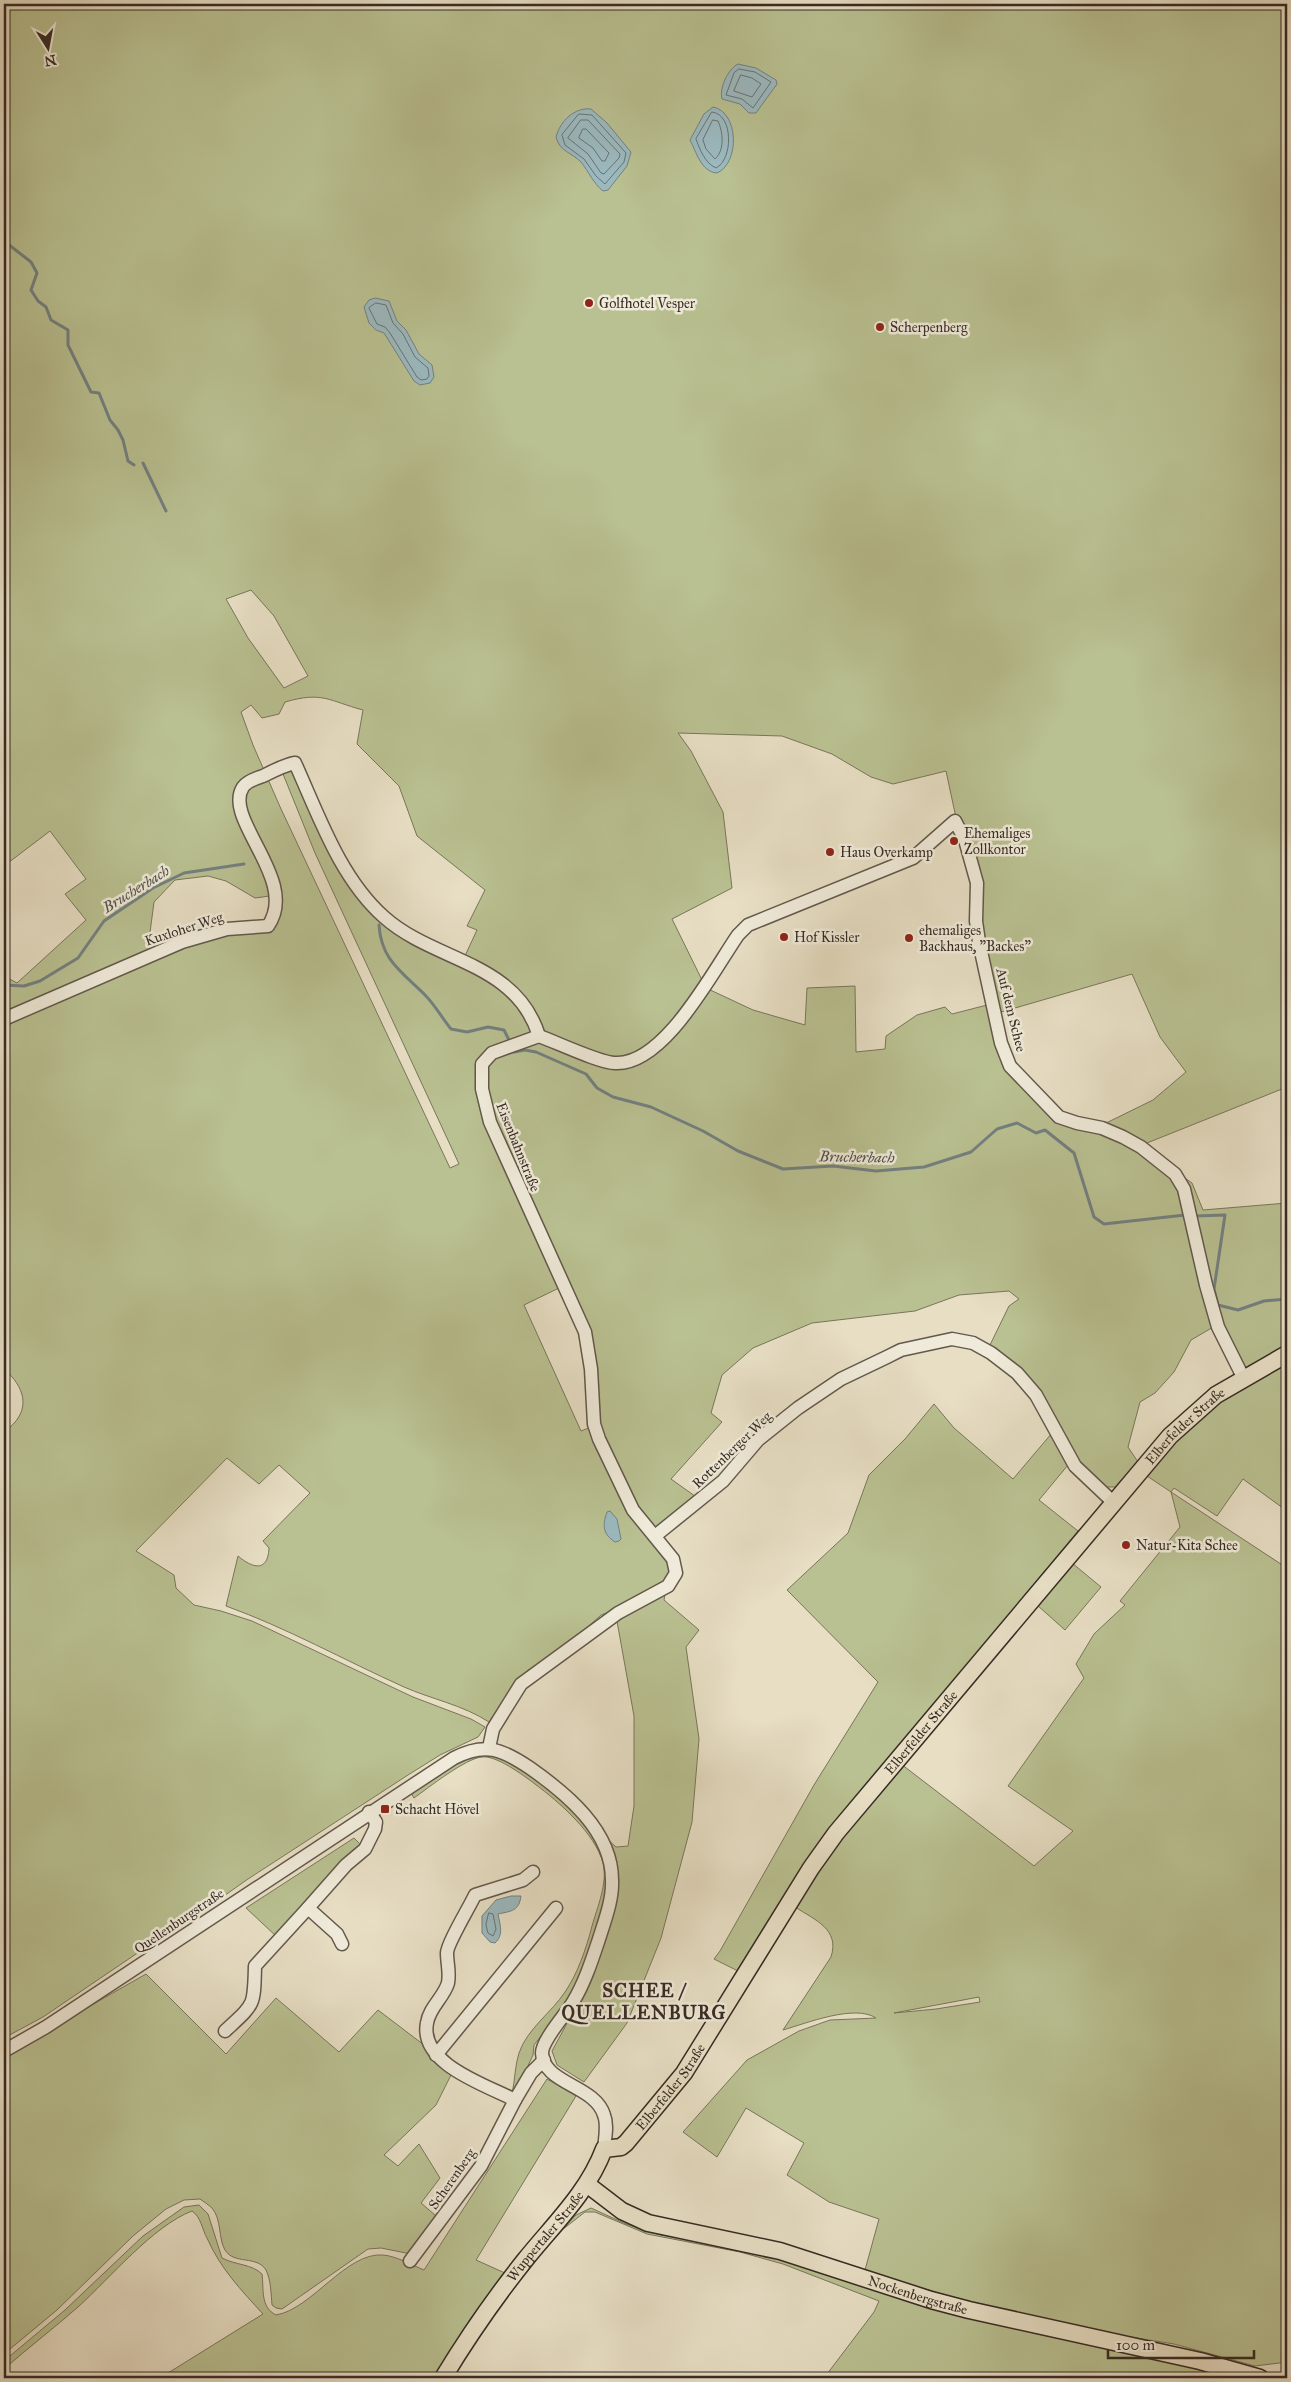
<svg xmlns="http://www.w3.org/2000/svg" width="1291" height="2382" viewBox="0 0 1291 2382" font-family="'IM FELL Great Primer',serif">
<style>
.green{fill:#b9c091;stroke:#78765a;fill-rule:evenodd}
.water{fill:#9bb9bf;stroke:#738081}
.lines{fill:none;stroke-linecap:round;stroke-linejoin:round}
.shore{stroke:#697272;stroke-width:1}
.stream{stroke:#738081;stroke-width:3}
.minor-casing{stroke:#63584c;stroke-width:15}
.major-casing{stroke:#372b24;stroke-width:19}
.minor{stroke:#efead9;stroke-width:12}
.major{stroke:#e7dec4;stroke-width:16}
.poi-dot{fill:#8f2418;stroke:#efead9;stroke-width:2}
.labels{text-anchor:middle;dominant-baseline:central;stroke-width:5;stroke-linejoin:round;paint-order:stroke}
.poi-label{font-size:14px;fill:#372b24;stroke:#efead9;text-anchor:start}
.street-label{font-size:14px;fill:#372b24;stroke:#efead9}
.water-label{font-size:15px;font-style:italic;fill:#504e4b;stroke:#efead9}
.district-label{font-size:19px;font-weight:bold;letter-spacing:1px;fill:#372b24;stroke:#efead9}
</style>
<rect width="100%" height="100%" fill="#e7dec4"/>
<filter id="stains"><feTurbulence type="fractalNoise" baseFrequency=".004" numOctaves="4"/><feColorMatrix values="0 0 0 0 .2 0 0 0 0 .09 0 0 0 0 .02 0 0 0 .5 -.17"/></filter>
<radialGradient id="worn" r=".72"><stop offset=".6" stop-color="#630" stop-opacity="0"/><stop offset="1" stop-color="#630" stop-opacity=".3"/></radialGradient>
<g class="green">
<path d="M4,4H1287V1087L1142,1145L1100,1126L1153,1100L1186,1072L1160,1037L1132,974L998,1013L979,926L980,882L973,856L958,827L946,771L893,784L871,777L832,754L782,736L678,733L691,751L723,812L732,888L672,919L703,982L671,1028L644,1051L633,1056L618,1059L586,1050L546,1033L527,1003L499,976L464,958L477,930L467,926L485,890L417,836L399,786L357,744L363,710C329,701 323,691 285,702L279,714L262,718L251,705L241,712L253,745L281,809L450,1168L459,1164L315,853L281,769L295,768C319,824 342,882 387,924C394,931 406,935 414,939C454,960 528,983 533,1035C520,1040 505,1043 493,1050C463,1066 488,1124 497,1148L504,1145C497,1128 479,1083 487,1065C492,1055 506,1050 515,1047C524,1045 535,1040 545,1041C575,1044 605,1073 636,1061C668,1049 687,1014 706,988L753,1010L805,1025L807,988L855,986L856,1052L885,1049L886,1036L917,1015L945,1007L952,1014L991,1004L999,1056L1040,1105L1074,1126L1103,1131L1121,1139L1152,1159L1171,1175L1181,1189L1198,1277L1215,1326L1191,1340L1174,1372L1155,1393L1140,1402L1128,1447L1138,1462L1115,1487H1105L1079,1461L1065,1435L1033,1385L990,1345L1009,1306L1019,1299L1009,1291L959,1295L915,1311L812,1323L753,1348L722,1375L711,1413L722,1422L671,1479L699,1499L657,1530L651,1526L636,1507L601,1436L592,1347L587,1327L548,1241L538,1243L559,1288L524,1305L581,1431L591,1427L595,1439L629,1509L662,1549L670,1567L664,1600L699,1630L686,1647L699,1739L692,1822L661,1938L627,2023L584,2082L557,2065L552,2051L591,1979L614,1907L618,1878L612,1851L605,1837L616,1847L628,1846L634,1806V1716L615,1610L601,1615L571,1642L527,1671L516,1682L489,1722C463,1705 431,1699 404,1687C344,1660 287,1628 226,1606L238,1556C252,1568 268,1573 269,1548L263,1541L310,1493L279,1465L259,1484L227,1458L136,1551L174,1575L176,1588L194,1605L221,1611L252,1621L413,1697L471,1719L485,1727L478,1737L440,1755L408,1775L248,1879L153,1946L139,1952L43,2017L4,2038V1425L9,1428C32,1409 24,1386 4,1369V976L17,983L86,920L65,894L86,879L50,831L4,866ZM251,590L274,616L308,676L284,688L248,638L226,599ZM208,876L226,881L255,898L277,895L282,908L277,922L260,929L229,931L154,953L149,940L154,902L175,880Z"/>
<polygon points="1182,1176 1192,1183 1203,1210 1287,1203 1287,1346 1245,1368 1220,1325"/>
<path d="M1287,1362V1511L1243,1479L1217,1516L1174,1488L1171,1492L1287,1568V2362L1255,2366L1174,2344L1093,2331L1025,2317L942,2294L865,2270L879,2219L829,2202L787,2175L804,2143L746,2108L717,2157L683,2132L747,2060L799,2031L830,2020L876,2018C855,2004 807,2023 783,2030L831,1957C840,1929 815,1920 795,1907L852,1824L901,1764L1034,1866L1073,1831L1008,1786L1084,1678L1076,1664L1094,1634L1125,1605L1120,1601L1180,1527L1171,1492L1147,1476C1160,1460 1173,1443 1188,1429C1217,1401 1252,1382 1287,1362ZM979,1997L980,2002L936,2009L894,2013Z"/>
<polygon points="934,1404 954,1428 1013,1479 1052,1433 1068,1465 1039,1500 1078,1531 965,1667 738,1971 714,1959 720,1951 814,1785 878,1682 787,1590 848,1533 869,1475 905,1439"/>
<polygon points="1072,1563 1101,1587 1065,1630 1037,1605"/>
<path d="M479,1753L502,1758L522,1769L567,1803L592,1834L604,1857L608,1881L604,1904L581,1975L562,2009L534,2045L533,2055L516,2091L512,2094C515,2080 515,2065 519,2053C527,2029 552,2012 565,1992C578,1973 586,1949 592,1926C597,1908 608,1883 603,1863C595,1833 559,1802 535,1784C523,1775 496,1755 482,1757C466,1758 428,1788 414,1798L410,1791L458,1761Z"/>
<polygon points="354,1838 363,1847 277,1937 246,1908"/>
<path d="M146,1974L226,2054L276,1998L339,2052L378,2010L424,2045L431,2056L451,2075L436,2105L384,2155L398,2166L419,2144L440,2178L421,2203L436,2216L411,2254L381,2248L368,2249L282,2309L276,2308L272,2305C271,2294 271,2280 266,2270C257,2255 234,2265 225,2250C218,2238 222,2220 212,2208C209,2205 204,2202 200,2199L184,2200L166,2209L133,2236L57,2310L4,2354V2055Z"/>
<path d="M547,2079L576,2096L476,2260L505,2273L470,2319L437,2378H160L263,2314C241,2290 220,2268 207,2238C202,2229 201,2217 192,2211C153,2226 110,2278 78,2307C54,2328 28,2348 4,2369V2361L65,2310L143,2236L184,2207L199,2205L208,2214L222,2258C235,2265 252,2264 262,2274C264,2289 260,2307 276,2315C312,2309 346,2252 383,2255C396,2256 412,2265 424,2270Z"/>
<polygon points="591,2208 626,2224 661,2235 737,2248 783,2260 976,2319 1037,2334 1164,2360 1230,2378 824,2378 874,2312 879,2301 783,2264 740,2252 647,2234 595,2212 585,2212 562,2230 576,2215"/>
</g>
<g class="water">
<path d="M738,64L756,68L776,80L777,84L756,113H749L740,104L722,99C719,88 728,69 738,64Z"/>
<path d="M713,107C739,112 740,163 717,173C701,172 696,151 690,140L704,114Z"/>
<path d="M591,109L607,123L631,152L627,166L608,190L603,191C593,183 589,172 581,162C571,152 560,152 556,137C560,121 575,107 591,109Z"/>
<polygon points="375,298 389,301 397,321 406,330 419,354 432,365 434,377 430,383 420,385 414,381 384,333 376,330 369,323 364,307 369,300"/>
<path d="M610,1511L617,1519L621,1539L619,1541L615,1542C603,1534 602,1526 607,1512Z"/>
<path d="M511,1896H521C519,1911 512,1911 498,1914C500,1925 504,1935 495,1943L490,1942L482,1933V1916L496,1900Z"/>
</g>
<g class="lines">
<g class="shore">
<polygon points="739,69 755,72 771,82 753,108 742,99 726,95 734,73"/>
<polygon points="741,75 752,78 761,84 752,97 734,91"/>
<path d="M712,112C734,114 733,160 716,168C705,163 700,150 696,139Z"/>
<polygon points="579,114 592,115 626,153 624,162 605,184 596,176 584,159 565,145 562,135"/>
<polygon points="581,120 588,120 620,154 619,158 604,174 601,173 588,154 568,138"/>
<path d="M713,120L718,121C723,132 725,150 715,159L706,149L703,140Z"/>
<polygon points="583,129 586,129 609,153 605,161 602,161 593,148 579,138"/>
<polygon points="376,303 386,305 393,323 403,334 415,357 428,368 429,376 427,379 421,380 417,377 390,333 385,327 377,324 369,308"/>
<polygon points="489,1913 493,1914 496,1929 493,1936 488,1933 486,1925"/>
</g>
<g class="stream">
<polyline points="4,241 31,262 37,273 31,290 38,301 46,307 51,320 68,330 68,345 91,392 99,393 110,420 118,430 123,440 128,461 134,465"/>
<polyline points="143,463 166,511"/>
<path d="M379,925C381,960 402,972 425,995C435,1005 442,1018 451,1029L467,1032L488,1027L504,1030L509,1040"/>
<polyline points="4,985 24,986 40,981 78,958 104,921 153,888 184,873 244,864"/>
<polyline points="514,1052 525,1050 536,1052 586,1074 597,1088 613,1097 651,1107 703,1131 738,1151 783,1169 833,1166 876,1171 924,1167 971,1152 997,1129 1017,1123 1036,1133 1045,1130 1074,1153 1094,1217 1104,1224 1185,1215"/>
<polyline points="1195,1216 1225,1215 1214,1289 1218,1305 1238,1310 1264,1301 1287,1299"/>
</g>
<g class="minor-casing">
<g id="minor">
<path d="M4,1019L182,942L227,929L268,926C300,880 222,819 243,787C247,781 257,778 263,776C273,771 284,765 295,763C319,816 340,878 384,917C434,962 516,961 539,1036"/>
<path d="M539,1036C556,1042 600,1063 615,1063C664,1066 713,971 738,935L748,925L913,858L955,821L965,840L977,883L976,921L979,942L1001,1043L1010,1066L1059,1117L1077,1123L1102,1128L1123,1137L1141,1147L1175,1174L1184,1189L1206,1285L1218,1327L1243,1377"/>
<polyline points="655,1536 723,1481 758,1440 798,1408 841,1379 887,1357 901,1350 952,1339 973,1343 991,1353 1017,1373 1036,1395 1075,1466 1113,1502"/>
<polyline points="489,1748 493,1729 521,1684 618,1613 668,1586 676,1573 673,1559 633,1510 599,1439 594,1424 591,1369 585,1332 490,1122 482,1089 482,1064 492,1053 539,1036"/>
<polyline points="308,1908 346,1865 365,1849 375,1829 376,1822 369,1812"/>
<path d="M225,2031C255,2003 254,2007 255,1966L308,1908L337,1934L342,1944"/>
<path d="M4,2051L46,2027L454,1758C485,1742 502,1749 530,1768C567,1794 612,1831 612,1880C613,1899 605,1920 599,1939C592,1960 585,1982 573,2002C566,2014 542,2040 542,2053C543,2084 595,2085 604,2115C608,2125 605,2138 604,2149"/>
<polyline points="436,2055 556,1908"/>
<path d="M515,2100C486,2085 419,2064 427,2023C429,2008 444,1997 448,1983C450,1972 447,1963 447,1953C447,1944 470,1906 475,1895L523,1880L533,1872"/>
<polyline points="410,2261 481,2166 515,2100 531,2073 544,2060"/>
</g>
</g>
<g class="major-casing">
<g id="major">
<path id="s1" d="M588,2185L622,2211L648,2223L780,2251L931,2300L969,2310L1200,2361L1260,2378"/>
<path id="s2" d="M443,2378C469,2335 494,2299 525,2260C554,2224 588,2192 604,2149L621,2147L626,2143L684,2073L811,1868L836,1833L1170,1436L1216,1395L1287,1354"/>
</g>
</g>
<use href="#minor" class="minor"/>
<use href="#major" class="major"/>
</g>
<g class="poi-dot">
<circle cx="589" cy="303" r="5"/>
<circle cx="880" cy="327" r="5"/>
<circle cx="954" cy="841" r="5"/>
<circle cx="830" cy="852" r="5"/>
<circle cx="784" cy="937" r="5"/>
<circle cx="909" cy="938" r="5"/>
<circle cx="1126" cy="1545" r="5"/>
<rect x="380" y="1804" width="10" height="10" rx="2.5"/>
</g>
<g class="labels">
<g class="poi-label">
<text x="599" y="303">Golfhotel Vesper</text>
<text x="890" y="327">Scherpenberg</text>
<text x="964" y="833">Ehemaliges<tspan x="964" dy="16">Zollkontor</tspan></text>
<text x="840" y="852">Haus Overkamp</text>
<text x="919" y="930">ehemaliges<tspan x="919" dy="16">Backhaus, "Backes"</tspan></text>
<text x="794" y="937">Hof Kissler</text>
<text x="1136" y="1545">Natur-Kita Schee</text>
<text x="395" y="1809">Schacht Hövel</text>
</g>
<g class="street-label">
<text transform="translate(184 929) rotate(-18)">Kuxloher Weg</text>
<text transform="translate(1011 1010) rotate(76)">Auf dem Schee</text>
<text transform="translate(518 1147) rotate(68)">Eisenbahnstraße</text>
<text stroke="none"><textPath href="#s2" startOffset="1216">Elberfelder Straße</textPath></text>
<text transform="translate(732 1450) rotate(-44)">Rottenberger Weg</text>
<text stroke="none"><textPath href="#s2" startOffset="811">Elberfelder Straße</textPath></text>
<text transform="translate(179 1921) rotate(-34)">Quellenburgstraße</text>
<text stroke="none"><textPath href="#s2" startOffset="376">Elberfelder Straße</textPath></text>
<text transform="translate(452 2179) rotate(-55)">Scherenberg</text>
<text stroke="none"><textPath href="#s2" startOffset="175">Wuppertaler Straße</textPath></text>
<text stroke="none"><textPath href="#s1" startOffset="351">Nockenbergstraße</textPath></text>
</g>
<g class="water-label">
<text transform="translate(136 889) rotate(-32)">Brucherbach</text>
<text transform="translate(857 1157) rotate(1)">Brucherbach</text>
</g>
<g class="district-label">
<text x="644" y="1990">SCHEE /<tspan x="644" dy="22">QUELLENBURG</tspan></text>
</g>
</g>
<rect width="1291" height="2382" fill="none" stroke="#e7dec4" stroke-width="20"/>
<rect x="5" y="5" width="1281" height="2372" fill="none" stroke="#372b24" stroke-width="2.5"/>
<rect x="10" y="10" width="1271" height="2362" fill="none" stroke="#372b24"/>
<g transform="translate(48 48) rotate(169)" stroke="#efead9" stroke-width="4" paint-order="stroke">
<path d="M0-4L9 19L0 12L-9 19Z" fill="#372b24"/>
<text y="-8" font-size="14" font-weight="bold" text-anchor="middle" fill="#372b24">N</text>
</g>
<path d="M1108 2350v8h146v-8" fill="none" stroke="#372b24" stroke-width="2.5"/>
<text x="1116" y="2350" font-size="15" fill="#372b24" stroke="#efead9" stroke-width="4" paint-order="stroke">100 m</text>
<rect width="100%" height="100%" filter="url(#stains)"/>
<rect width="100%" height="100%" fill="url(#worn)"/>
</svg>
